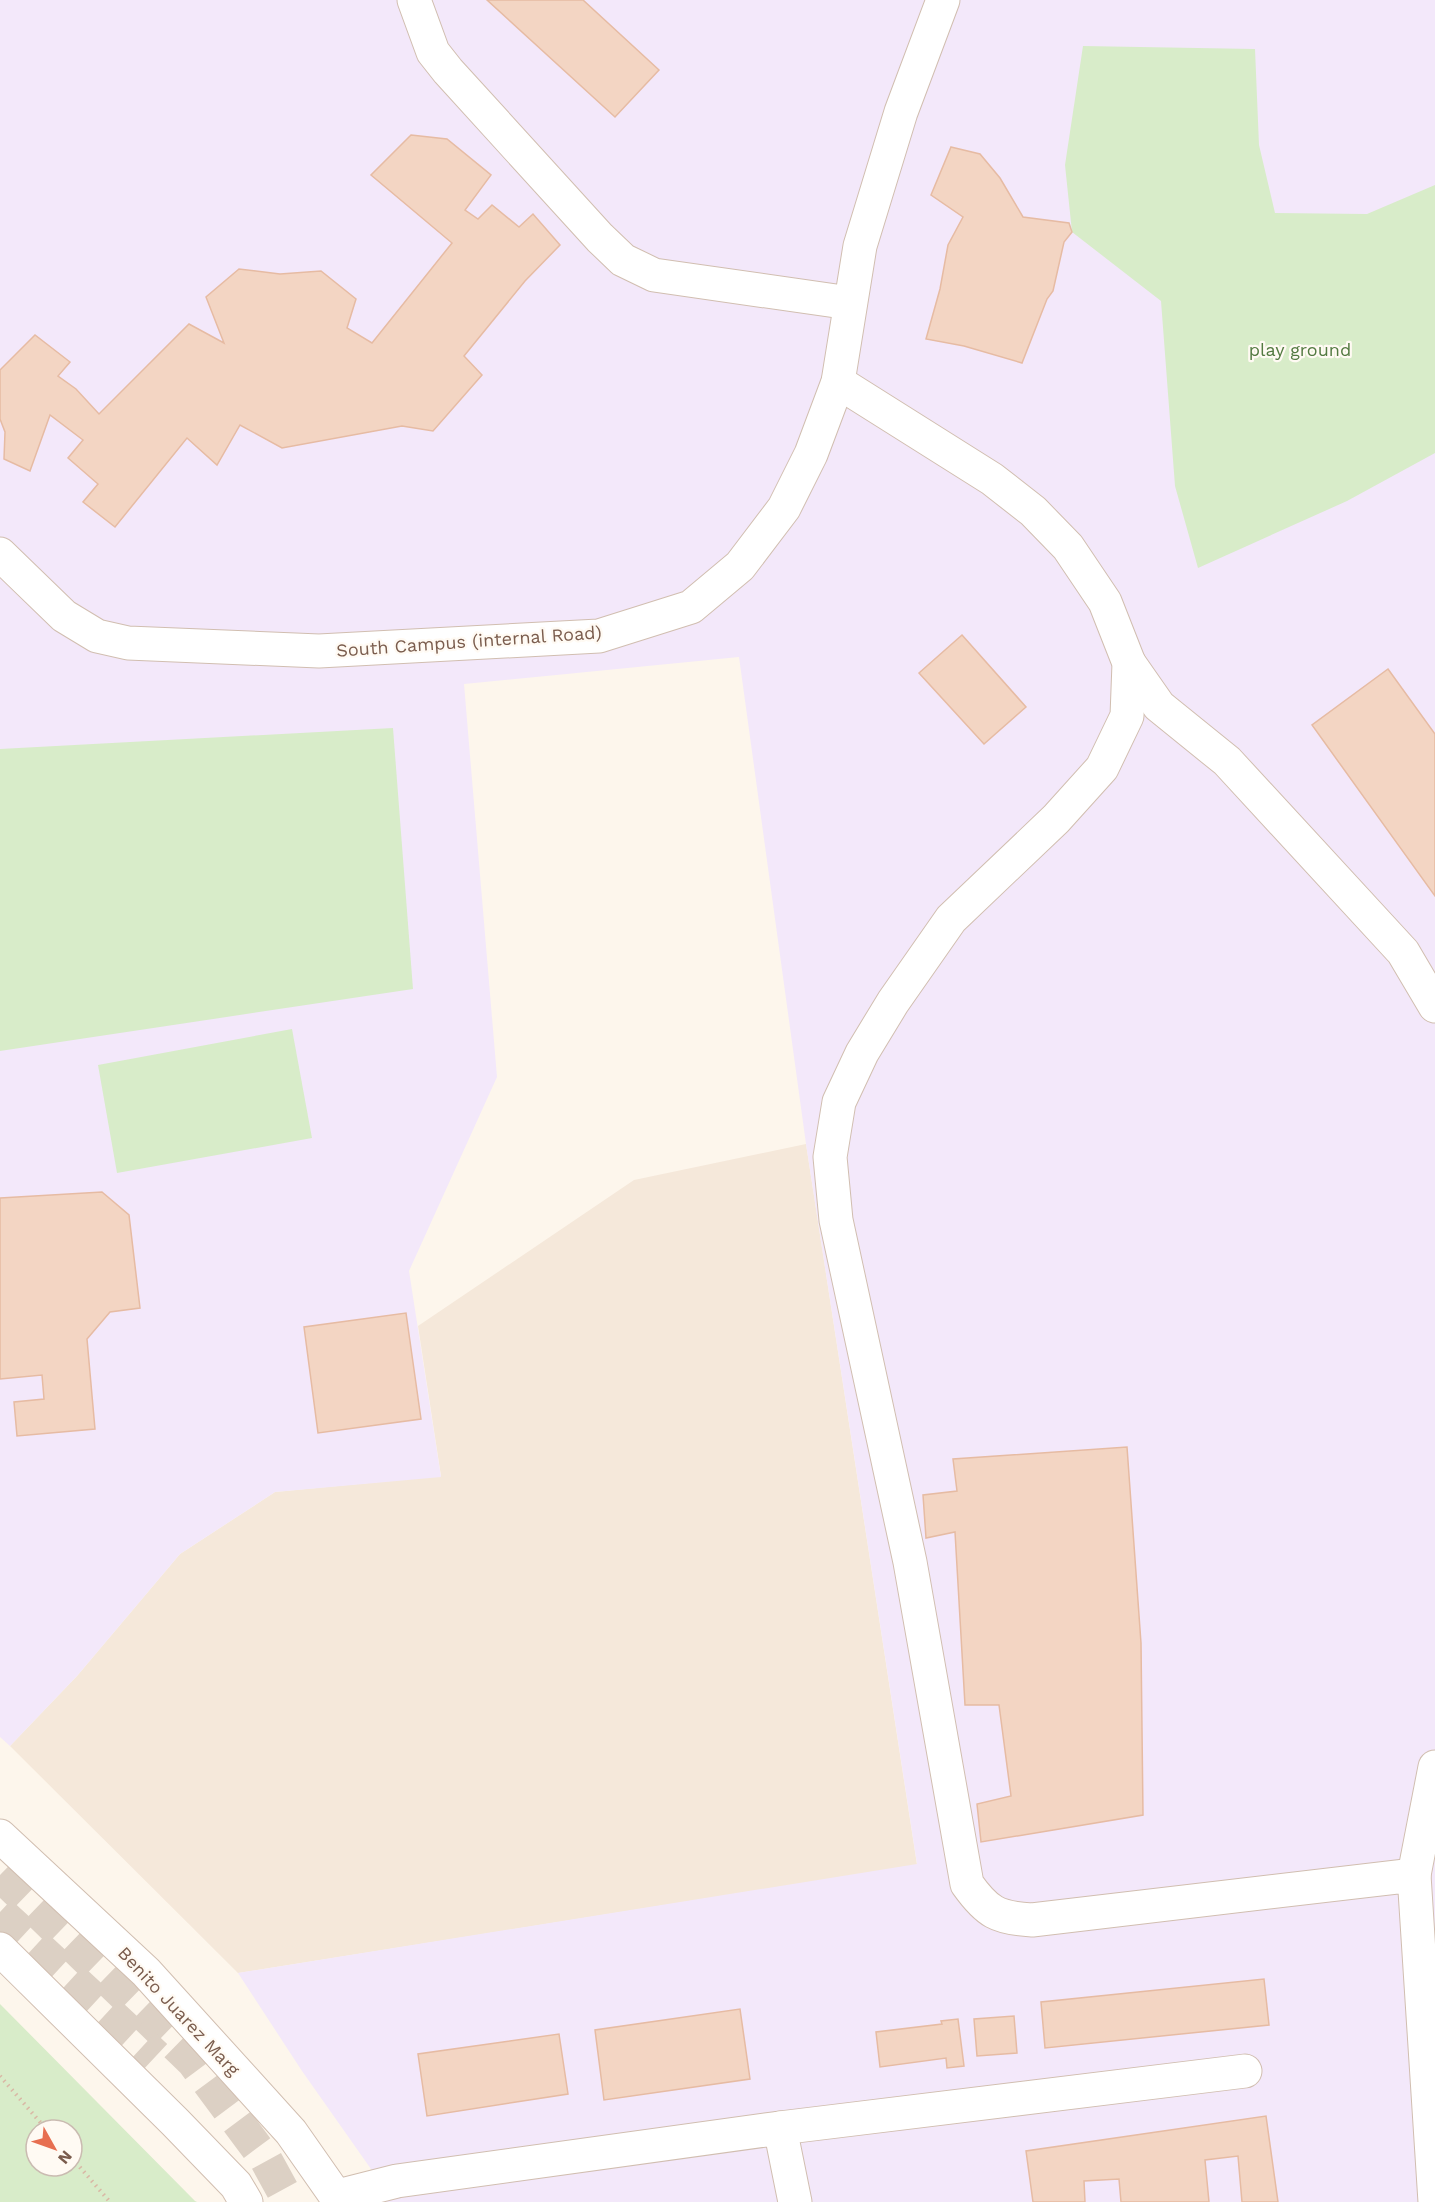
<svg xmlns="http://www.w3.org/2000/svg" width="1435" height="2202" viewBox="0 0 1435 2202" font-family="'Work Sans',sans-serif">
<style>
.residential{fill:#f5e8da}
.education{fill:#f3e8fa}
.green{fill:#d8ecc9;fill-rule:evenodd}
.building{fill:#f3d5c3;stroke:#e6bba3;stroke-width:1.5}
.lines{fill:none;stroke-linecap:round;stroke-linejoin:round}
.major-tunnel{stroke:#dcd0c4;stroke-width:33;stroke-dasharray:33 16;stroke-linecap:butt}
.minor-casing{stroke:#d1beb0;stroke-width:35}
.path{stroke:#d9b8a5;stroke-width:4;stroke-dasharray:1.5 4.5;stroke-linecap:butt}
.minor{stroke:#fff;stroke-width:33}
.labels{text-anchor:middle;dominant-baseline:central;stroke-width:4.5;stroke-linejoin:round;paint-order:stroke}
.park-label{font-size:18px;fill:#537a41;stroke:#fffaf3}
.street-label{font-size:18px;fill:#7a5c4d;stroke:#fffaf3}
</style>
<rect width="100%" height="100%" fill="#fdf6ec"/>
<polygon class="residential" points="806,1144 917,1865 238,1973 10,1746 77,1676 180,1554 275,1492 441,1476 418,1326 634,1180"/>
<polygon class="education" points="0,0 1435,0 1435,2202 384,2202 378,2179 302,2071 238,1973 917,1864 806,1144 739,657 464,684 497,1077 409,1271 441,1477 275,1492 180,1554 77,1676 10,1746 0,1737"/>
<g class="green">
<polygon points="1083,46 1255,49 1259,145 1275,213 1367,214 1435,185 1435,453 1347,501 1198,568 1175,486 1161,301 1072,232 1065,165"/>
<polygon points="393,728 413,989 0,1051 0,749"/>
<polygon points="292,1029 312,1138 117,1173 98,1065"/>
<path d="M0,2004L195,2201L197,2202H0ZM36,2130H72V2166H36Z"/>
</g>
<g class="building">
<polygon points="487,0 583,0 659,70 615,117"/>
<polygon points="411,135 447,139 491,175 465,210 478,219 492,205 519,227 533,214 560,245 525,281 464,356 482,375 433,431 402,426 282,448 240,425 217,465 187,438 115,527 83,502 98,484 68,458 83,440 50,415 30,471 4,459 5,432 0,419 0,370 35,335 70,362 58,376 76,389 99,414 189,324 224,343 206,297 239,269 280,274 321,271 356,299 347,328 372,343 452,243 371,175"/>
<polygon points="951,147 980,154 1000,178 1023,217 1069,223 1072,232 1064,242 1053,291 1047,299 1022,363 964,346 926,339 940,289 948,245 963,217 931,195"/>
<polygon points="962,635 1026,707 984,744 919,673"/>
<polygon points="1388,669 1435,734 1435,896 1312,725"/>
<polygon points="102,1192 129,1215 140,1308 110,1312 87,1339 95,1429 17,1436 14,1402 44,1399 42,1375 0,1379 0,1198"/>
<polygon points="406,1313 421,1419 318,1433 304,1327"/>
<polygon points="1127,1447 1141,1643 1143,1815 981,1842 977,1804 1011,1796 999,1705 965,1705 955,1532 926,1538 923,1495 957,1491 953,1459"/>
<polygon points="1264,1979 1269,2025 1045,2048 1041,2002"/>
<polygon points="740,2009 750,2079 604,2100 595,2030"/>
<polygon points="1014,2016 1017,2053 977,2056 974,2019"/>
<polygon points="958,2019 964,2066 947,2068 946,2058 880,2067 876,2032 942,2024 941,2021"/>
<polygon points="559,2034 568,2094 427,2116 418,2054"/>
<polygon points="1266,2116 1278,2202 1242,2202 1238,2156 1205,2160 1209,2202 1121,2202 1119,2179 1084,2181 1085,2202 1033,2202 1026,2151"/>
</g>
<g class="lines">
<g class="major-tunnel">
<polyline points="0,1875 193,2062 266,2160 289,2202"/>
<polyline points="0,1912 156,2056"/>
</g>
<g class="minor-casing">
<g id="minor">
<polyline points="414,0 433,52 448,71 600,238 623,260 654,275 850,303"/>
<path d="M838,382L992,479L1033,511L1068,547L1105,602L1129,663L1127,716L1102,768L1056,819L951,919L893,1002L862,1053L839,1102L830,1157L836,1220L910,1562L967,1884C987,1912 997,1918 1032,1920L1414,1875L1435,2202"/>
<polyline points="0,554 64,616 97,636 128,643 319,651 599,636 691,607 740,566 784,508 811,454 838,382 860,246 901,112 943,0"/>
<polyline points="1129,663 1159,706 1227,761 1403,952 1435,1006"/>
<polyline points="0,1836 146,1972 291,2132 340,2202"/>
<polyline points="1414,1875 1435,1767"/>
<polyline points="0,1949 175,2122 236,2185 246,2202"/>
<polyline points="780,2128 1245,2071"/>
<polyline points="338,2196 397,2181 780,2128 795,2202"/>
</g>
</g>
<g class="path">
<polyline points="0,2076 47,2130"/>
<polyline points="72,2158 110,2202"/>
</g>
<use href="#minor" class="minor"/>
</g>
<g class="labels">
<g class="park-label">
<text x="1300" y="349">play ground</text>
</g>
<g class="street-label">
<text transform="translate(469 641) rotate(-4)">South Campus (internal Road)</text>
<text transform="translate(179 2011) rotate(47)">Benito Juarez Marg</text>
</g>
</g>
<g transform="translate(54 2148) rotate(130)"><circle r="28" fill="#fffaf3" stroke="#cabbb1" stroke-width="1.5"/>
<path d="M0-4.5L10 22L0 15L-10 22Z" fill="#e76f51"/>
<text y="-9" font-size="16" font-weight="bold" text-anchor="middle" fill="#7a5c4d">N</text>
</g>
</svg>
